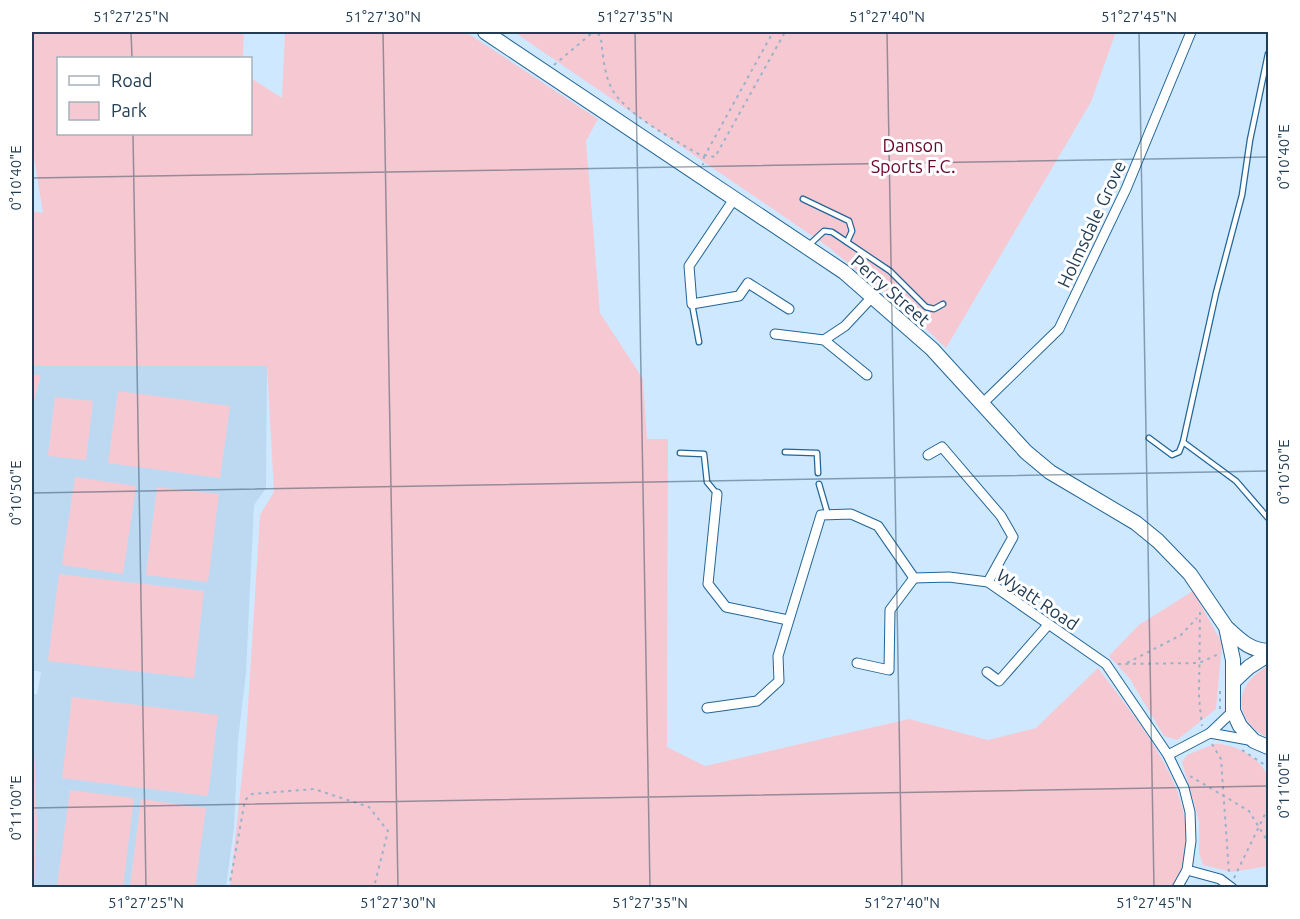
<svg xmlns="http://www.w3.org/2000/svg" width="1300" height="919" viewBox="0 0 1300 919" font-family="Ubuntu,sans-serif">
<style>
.built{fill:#bdd9f2}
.green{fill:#f6c9d2}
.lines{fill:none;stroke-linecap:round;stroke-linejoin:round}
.lane-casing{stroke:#226597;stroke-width:7}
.street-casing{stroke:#226597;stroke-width:11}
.primary-casing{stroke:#226597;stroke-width:16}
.path{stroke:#98b2c9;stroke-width:2;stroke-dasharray:3 4.5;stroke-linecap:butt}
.lane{stroke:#fff;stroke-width:4.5}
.street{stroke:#fff;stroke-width:9}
.primary{stroke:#fff;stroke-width:14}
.ticks{fill:none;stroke:#223d54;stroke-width:1.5;stroke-opacity:0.45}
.labels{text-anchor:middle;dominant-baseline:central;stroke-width:6;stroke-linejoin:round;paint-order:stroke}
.park-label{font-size:18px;fill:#68052d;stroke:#fff}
.street-label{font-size:18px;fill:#223d54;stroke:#fff}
.neatline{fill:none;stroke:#223d54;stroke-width:2}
.ticks-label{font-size:15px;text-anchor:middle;fill:#223d54}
</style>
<rect width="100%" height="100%" fill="#cee8ff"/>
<polygon class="built" points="267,365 266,488 254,505 246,673 238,740 234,828 226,887 32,887 32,694 37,694 41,672 32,670 32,366"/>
<g class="green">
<path d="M32,32H244L243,58H58V134H250L251,78L282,98L285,32H466L598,119L586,141L600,313L643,379L647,439H668L667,747L705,766L909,719L988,740L1036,728L1098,668C1140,725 1219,813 1172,887H230L246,738L260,515L274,492L267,366H32V211L43,213L32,145Z"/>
<polygon points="514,32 1116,32 1091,102 946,348 905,309 827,246"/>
<polygon points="32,374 41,375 32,409"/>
<polygon points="118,391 230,406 220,478 108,463"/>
<polygon points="55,397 93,401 86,460 48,456"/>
<polygon points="75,477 136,486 123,574 62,565"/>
<polygon points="157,487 219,494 208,582 146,575"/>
<polygon points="59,574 204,591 194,678 48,661"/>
<polygon points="1193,591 1222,643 1216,709 1177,740 1164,736 1130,679 1109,656 1139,625"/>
<path d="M1268,666V738C1232,719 1233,685 1268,666Z"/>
<polygon points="32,697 37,825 34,888 32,887"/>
<polygon points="72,697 218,715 208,796 62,778"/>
<path d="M1214,744C1235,743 1262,758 1268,778V866L1232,872L1203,865L1199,853V821L1182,762L1187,755Z"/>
<polygon points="70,790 134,798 123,887 57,886"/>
<polygon points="141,799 206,808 195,887 130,887"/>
</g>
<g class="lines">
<g class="lane-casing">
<g id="lane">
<polyline points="803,199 849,221 852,231 847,242"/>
<polyline points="808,246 824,231 832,232 890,271 926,307 934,309 943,304"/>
<polyline points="692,304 699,342"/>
<polyline points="1149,438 1172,455 1179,452 1183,442 1236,481 1268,518"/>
<polyline points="1183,442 1216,293 1242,195 1250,140 1268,54"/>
<polyline points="785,452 817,453 818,473"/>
<polyline points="680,453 704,454 707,482 717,494"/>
<polyline points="819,484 828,515"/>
</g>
</g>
<g class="street-casing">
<g id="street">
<polyline points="734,199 689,266 692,304 739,296 748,283 789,309"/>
<polyline points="775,334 824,340 867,375"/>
<polyline points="824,340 845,326 873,296"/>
<polyline points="982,404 1059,329 1126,189 1191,32"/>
<polyline points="928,455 942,447 1001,516 1013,537 988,582"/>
<polyline points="717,494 708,584 726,607 788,620"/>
<polyline points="857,663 889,670 890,610 914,578"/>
<polyline points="987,672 999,681 1048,625"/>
<polyline points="707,708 757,701 779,681 778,656 821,515 851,514 878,526 914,578 949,577 988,582 1106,664 1168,755 1184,788 1190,812 1191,841 1187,870 1177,888"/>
<polyline points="1210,733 1254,741"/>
<polyline points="1168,755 1210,733 1233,711"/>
<polyline points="1187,870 1220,879 1232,888"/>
</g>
</g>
<g class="primary-casing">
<g id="primary">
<polyline points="485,32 844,272 932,349 1026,452 1050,472 1136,523 1158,541 1190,574 1226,627 1233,660 1233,711 1240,726 1254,741 1268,747"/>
<path d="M1228,629C1241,641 1250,650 1268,651"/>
<polyline points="1233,682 1249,667 1268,655"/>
</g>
</g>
<g class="path">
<path d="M598,33L601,39C603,55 604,74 612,89C625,114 679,143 704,157L703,165"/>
<polyline points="554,65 592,33 599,32"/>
<polyline points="704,155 715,157 785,32"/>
<polyline points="704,157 773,32"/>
<polyline points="1200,612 1199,698 1202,726"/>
<polyline points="1127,663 1181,635 1197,618"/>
<polyline points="1118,664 1199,663 1221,653"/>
<polyline points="1220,691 1220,709"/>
<polyline points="1212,744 1221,759 1229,873"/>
<polyline points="1242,750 1268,767"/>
<polyline points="1190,776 1249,811 1268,842"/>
<polyline points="1234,878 1268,808"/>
<polyline points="229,888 245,800 252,794 314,789 369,807 388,831 374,887"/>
</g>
<use href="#lane" class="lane"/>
<use href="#street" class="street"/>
<use href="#primary" class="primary"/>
</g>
<path class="ticks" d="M131,32L132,58M383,32L398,888M635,32L650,888M887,32L902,888M1139,32L1154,888M133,134L146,888M32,178L1268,157M32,493L1268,471M32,808L1268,786"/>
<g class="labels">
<g class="park-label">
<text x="913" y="145">Danson<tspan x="913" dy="21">Sports F.C.</tspan></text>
</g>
<g class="street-label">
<text transform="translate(1091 224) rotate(-65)">Holmsdale Grove</text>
<text transform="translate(891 290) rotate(41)">Perry Street</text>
<text transform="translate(1038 599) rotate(34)">Wyatt Road</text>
</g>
</g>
<rect width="1300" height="919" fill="none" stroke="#ffffff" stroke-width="66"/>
<rect x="57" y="57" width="195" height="78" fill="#ffffff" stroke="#a7b1bb" stroke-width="1.5"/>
<rect x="69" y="76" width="30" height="9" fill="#ffffff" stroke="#a7b1bb" stroke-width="1.5"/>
<text x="111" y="87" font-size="18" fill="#223d54">Road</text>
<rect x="69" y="102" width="30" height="18" fill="#f6c9d2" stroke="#a7b1bb" stroke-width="1.5"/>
<text x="111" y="117" font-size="18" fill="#223d54">Park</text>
<rect x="33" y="33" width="1234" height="853" class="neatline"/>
<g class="ticks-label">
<text x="131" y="22">51°27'25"N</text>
<text x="383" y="22">51°27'30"N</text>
<text x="635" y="22">51°27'35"N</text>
<text x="887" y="22">51°27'40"N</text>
<text x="1139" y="22">51°27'45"N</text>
<text transform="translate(1284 157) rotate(-90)" y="5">0°10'40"E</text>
<text transform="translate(16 178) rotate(-90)" y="5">0°10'40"E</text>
<text transform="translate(1284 472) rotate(-90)" y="5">0°10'50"E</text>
<text transform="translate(16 493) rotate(-90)" y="5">0°10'50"E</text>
<text transform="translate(1284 786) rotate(-90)" y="5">0°11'00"E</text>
<text transform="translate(16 808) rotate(-90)" y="5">0°11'00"E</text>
<text x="146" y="908">51°27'25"N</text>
<text x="398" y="908">51°27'30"N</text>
<text x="650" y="908">51°27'35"N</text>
<text x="902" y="908">51°27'40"N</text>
<text x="1154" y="908">51°27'45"N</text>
</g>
</svg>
